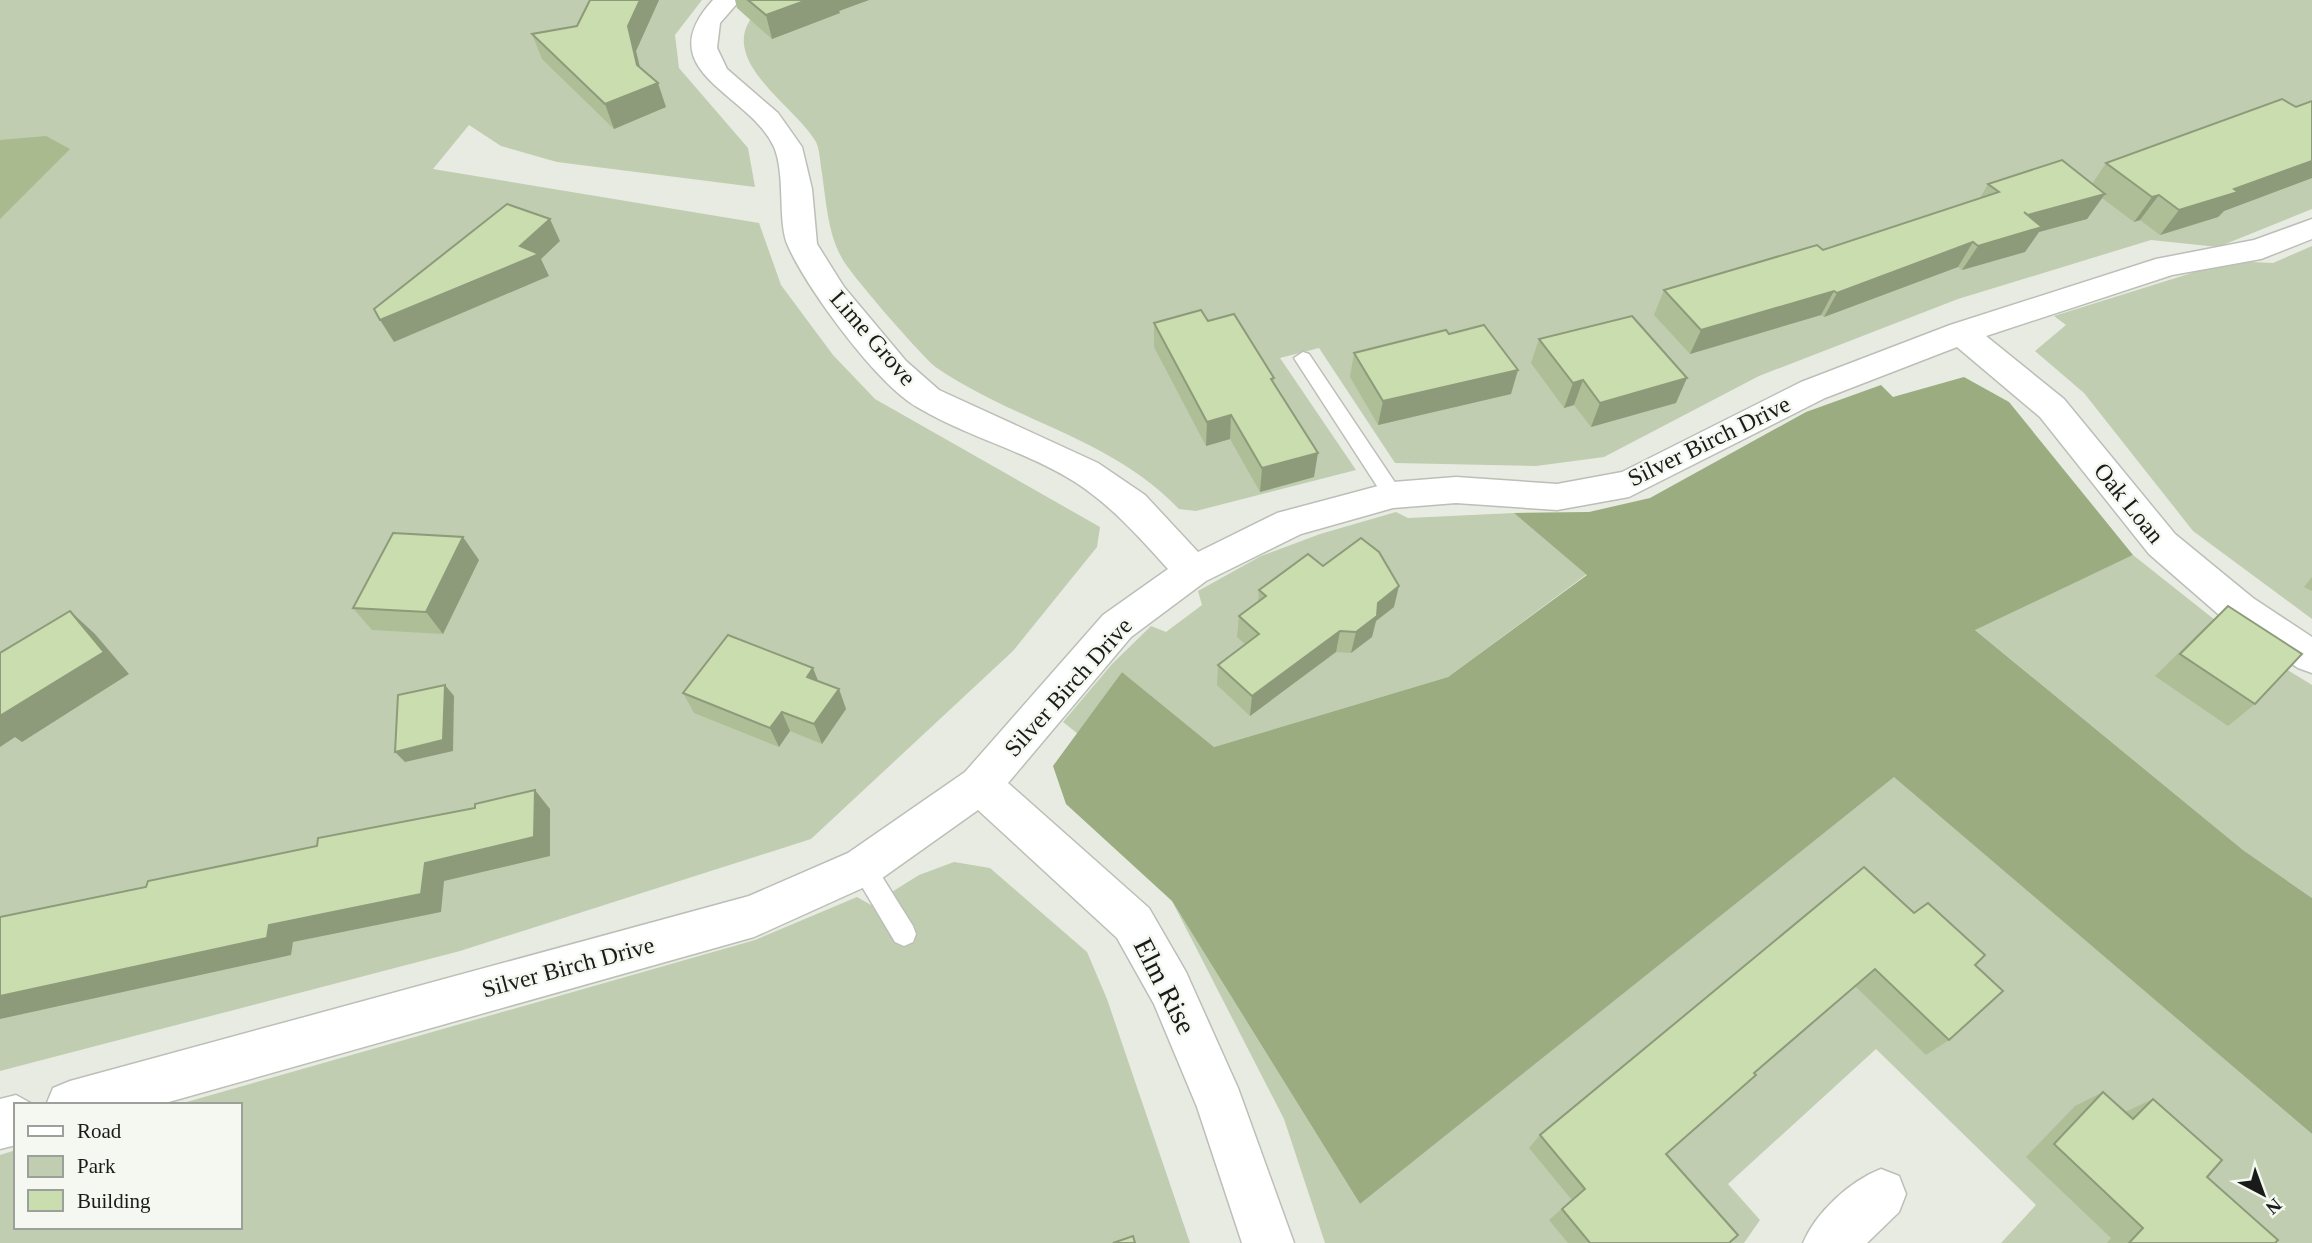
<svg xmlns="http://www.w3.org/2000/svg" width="2312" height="1243" viewBox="0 0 2312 1243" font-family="Georgia,serif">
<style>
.green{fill:#c1cdb0}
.forest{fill:#9aac80}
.water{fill:#a8ba8e}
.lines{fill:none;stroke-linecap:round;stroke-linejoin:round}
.service-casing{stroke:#bbbfb7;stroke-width:3}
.minor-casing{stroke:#bbbfb7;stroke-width:3}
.service{fill:#fff;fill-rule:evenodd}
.minor{fill:#fff;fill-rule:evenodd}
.wall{fill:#aebe96}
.shaded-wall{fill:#8d9b7a}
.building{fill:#caddaf;stroke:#8d9b7a;stroke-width:2}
.labels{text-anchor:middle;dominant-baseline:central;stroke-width:5;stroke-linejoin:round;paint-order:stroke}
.street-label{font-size:24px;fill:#191b18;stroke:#f4f8f0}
.near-street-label{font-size:28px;fill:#191b18;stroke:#f4f8f0}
</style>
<rect width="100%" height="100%" fill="#e7ebe2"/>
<g class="green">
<polygon points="0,0 702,0 675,35 679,68 748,148 755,187 557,162 501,146 469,125 433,169 759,223 781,285 833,355 875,399 1100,527 1097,547 1013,651 811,839 460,951 0,1071"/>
<path d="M768,0H2312V209L2218,247L2151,240L1958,299L1759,376L1604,457L1536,466L1395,463L1319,348L1280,358L1356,470L1196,511L1179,509C1111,438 1016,422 937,368C924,359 852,276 843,260C828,235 826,201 822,173C820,163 820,150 816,142C796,107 722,64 750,20C754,13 762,6 768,0Z"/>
<polygon points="2312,246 2312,619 2193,531 2084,393 2035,351 2066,325 2054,316 2230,261 2273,263"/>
<polygon points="1396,512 1408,518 1514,513 1587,574 1448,677 1214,747 1122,672 1078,734 1063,722 1112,664 1151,626 1166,632 1202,605 1198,591 1261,556 1320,534"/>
<polygon points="2133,555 2244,643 2312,685 2312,898 2243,850 1974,629"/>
<polygon points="1894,776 2312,1134 2312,1243 2001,1243 2036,1205 1876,1049 1728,1184 1760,1220 1744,1243 1325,1243 1284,1119 1172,901 1360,1204"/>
<polygon points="954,862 990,868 1087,952 1107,999 1190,1243 0,1243 0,1155 16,1150 16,1227 240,1227 240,1105 176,1105 755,940 857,897 871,905 919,875"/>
</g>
<polygon class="forest" points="1964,377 2009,402 2133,555 1975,630 2243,850 2312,898 2312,1134 1894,777 1360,1204 1172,901 1066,804 1053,766 1122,672 1214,747 1448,677 1587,575 1514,513 1589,512 1650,498 1806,412 1881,385 1893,397"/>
<polygon class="water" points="46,136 70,149 0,219 0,140"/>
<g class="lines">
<g class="service-casing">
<g id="service">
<polygon points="1303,352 1309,354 1400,490 1403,495 1400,500 1386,500 1294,358"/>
<polygon points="863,856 871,859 913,926 916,934 913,942 904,946 895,942 855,875 851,867 855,859"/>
</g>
</g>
<g class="minor-casing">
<g id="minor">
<path d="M713,0H740L720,23L717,48L727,69L778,113L802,147L812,189L817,244L844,287L906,361L939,390L1098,463L1145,495L1198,552L1277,513L1393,482L1456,477L1557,484L1622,472L1801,382L1950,325L2156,259L2254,240L2312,219V239L2261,259L2172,275L1986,336L2064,399L2175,534L2253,598L2312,637V673L2298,668L2225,620L2149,554L2040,417L1957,347L1825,398L1629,497L1557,510L1456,503L1393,508L1301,534L1206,581L1131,637L1008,783L1149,908L1186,972L1238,1088L1294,1243H1242L1197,1107L1154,1004L1117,938L978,810L878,881L754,937L158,1105H46L53,1088L70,1081L749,896L848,853L965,772L1103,615L1168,569C1139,537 1112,506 1075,482C1026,451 967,437 917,407C876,383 808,290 788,246C777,222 786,175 774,147C750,93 647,72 713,0Z"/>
<polygon points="16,1095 34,1105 16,1105 16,1145 0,1149 0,1099"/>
<path d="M1881,1169L1899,1176L1906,1194L1899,1212L1867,1243H1803C1816,1212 1850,1181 1881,1169Z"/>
</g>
</g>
<use href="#service" class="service"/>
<use href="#minor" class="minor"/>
</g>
<g class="wall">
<polygon points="590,0 659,0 636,51 640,68 666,107 614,129 542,59 532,34 577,26"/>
<polygon points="735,0 869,0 839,11 840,13 772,39 737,8"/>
<polygon points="2312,101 2312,178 2224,211 2218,217 2160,235 2140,220 2134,222 2102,198 2087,219 2039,232 2025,252 1962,270 1958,267 1824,317 1821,315 1690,354 1654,315 1664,290 1823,250 1980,198 1988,184 2092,184 2106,163 2296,107"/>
<polygon points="1154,323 1274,378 1273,382 1314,477 1260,492 1230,439 1206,446 1154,347"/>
<polygon points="1449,334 1511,394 1378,425 1350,377 1354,353"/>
<polygon points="1539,339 1676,403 1591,427 1574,405 1564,408 1531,363"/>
<polygon points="479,560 443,634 372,630 353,608"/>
<polygon points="1323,566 1394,607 1376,621 1372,637 1351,653 1336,652 1250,716 1217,685 1218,665 1246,645 1237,637 1239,616 1258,602 1259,590"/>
<polygon points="2312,577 2312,591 2304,587"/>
<polygon points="2228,606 2255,704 2228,726 2155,676 2203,629"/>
<polygon points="813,668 818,682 839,689 846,709 822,744 790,731 779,747 694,713 683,693"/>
<polygon points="1914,913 1975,965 1949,1040 1926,1055 1855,986 1754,1073 1666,1154 1729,1243 1568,1243 1549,1220 1572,1200 1529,1148 1540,1135"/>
<polygon points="2103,1092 2125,1112 2153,1099 2207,1177 2275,1243 2107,1243 2111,1238 2026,1157 2075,1106"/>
</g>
<g class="shaded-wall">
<polygon points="640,0 659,0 636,51 645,88 658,83 666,107 614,129 605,104 628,26"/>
<polygon points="808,0 869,0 839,11 840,13 772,39 766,15"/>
<polygon points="2312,161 2312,178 2224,211 2218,217 2160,235 2179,210"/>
<polygon points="2105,194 2087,219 2039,232 2025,252 1962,270 1978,246 2028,215"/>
<polygon points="2159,195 2140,220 2134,222 2152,197"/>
<polygon points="550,219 560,241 541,259 549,276 394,342 380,320 520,246"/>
<polygon points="1973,242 1958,267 1824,317 1837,293"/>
<polygon points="1834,291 1821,315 1690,354 1701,330"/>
<polygon points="1518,370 1511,394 1378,425 1383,401"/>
<polygon points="1687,378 1676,403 1591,427 1600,403"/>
<polygon points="1583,380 1574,405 1564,408 1573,383"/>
<polygon points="1231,415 1230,439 1206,446 1207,422"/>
<polygon points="1318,453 1314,477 1260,492 1262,468"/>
<polygon points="463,537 479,560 443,634 426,612"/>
<polygon points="1399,586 1394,607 1376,621 1372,637 1351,653 1356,632 1378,603"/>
<polygon points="70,611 95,634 129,674 22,742 15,737 0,747 0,716"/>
<polygon points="1340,631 1336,652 1250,716 1252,696"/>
<polygon points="813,668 821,688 807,677"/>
<polygon points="445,685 454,696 453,751 405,762 395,752"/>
<polygon points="839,689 846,709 822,744 814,724"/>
<polygon points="782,712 790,731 779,747 770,728"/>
<polygon points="535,790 550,809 550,856 444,881 441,912 293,942 291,955 0,1019 0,996 269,925 425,863"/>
</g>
<g class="building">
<polygon points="590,0 640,0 628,26 637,65 658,83 605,104 532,34 577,26"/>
<polygon points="748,0 807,0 766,15"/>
<polygon points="2282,99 2296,107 2312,101 2312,161 2234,189 2238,192 2179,210 2159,195 2152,197 2106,163"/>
<polygon points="2062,160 2105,194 2028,215 2024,212 2042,227 1978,246 1973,242 1837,293 1834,291 1701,330 1664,290 1817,245 1823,250 1999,192 1988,184"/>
<polygon points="507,204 550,219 520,246 539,254 380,320 374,309"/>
<polygon points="1201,310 1208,321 1234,314 1274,378 1271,379 1318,453 1262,468 1231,415 1207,422 1154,323"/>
<polygon points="1632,316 1687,378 1600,403 1583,380 1573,383 1539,339"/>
<polygon points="1484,325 1518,370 1383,401 1354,353 1446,330 1449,334"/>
<polygon points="393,533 463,537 426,612 353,608"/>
<polygon points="1361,538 1379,552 1399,586 1378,603 1377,616 1356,632 1340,631 1252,696 1218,665 1259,634 1239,616 1266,596 1259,590 1308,554 1323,566"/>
<polygon points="2228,606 2302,654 2255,704 2180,654"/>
<polygon points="70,611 104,652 0,716 0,653"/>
<polygon points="728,635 813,668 807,677 839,689 814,724 782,712 770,728 683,693"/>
<polygon points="445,685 443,740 395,752 398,695"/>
<polygon points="535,790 534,837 425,863 421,894 269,925 267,938 0,996 0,917 146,887 148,881 317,846 318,838 475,808 475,804"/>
<polygon points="1864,867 1914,913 1928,903 1985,955 1975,965 2003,991 1949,1040 1875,969 1754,1073 1756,1075 1666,1154 1738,1235 1729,1243 1590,1243 1562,1209 1585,1189 1540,1135"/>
<polygon points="2103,1092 2133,1119 2153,1099 2222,1160 2207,1177 2278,1240 2275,1243 2129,1243 2143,1228 2054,1144"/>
<polygon points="1133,1236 1135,1243 1113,1243"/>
</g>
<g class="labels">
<g class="street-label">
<text transform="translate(873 338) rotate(49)">Lime Grove</text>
<text transform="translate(1709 441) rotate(-26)">Silver Birch Drive</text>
<text transform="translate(2129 503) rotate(51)">Oak Loan</text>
<text transform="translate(1068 687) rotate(-48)">Silver Birch Drive</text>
<text transform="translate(568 967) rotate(-15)">Silver Birch Drive</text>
</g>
<g class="near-street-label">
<text transform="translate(1165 986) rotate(63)">Elm Rise</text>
</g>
</g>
<rect x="14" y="1103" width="228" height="126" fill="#f4f8f0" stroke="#9ca09a" stroke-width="2"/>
<rect x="28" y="1126" width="35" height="10" fill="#ffffff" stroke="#9ca09a" stroke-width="2"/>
<text x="77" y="1138" font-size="21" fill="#191b18">Road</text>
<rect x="28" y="1156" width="35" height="21" fill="#c1cdb0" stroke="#9ca09a" stroke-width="2"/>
<text x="77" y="1173" font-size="21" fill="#191b18">Park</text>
<rect x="28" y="1190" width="35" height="21" fill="#caddaf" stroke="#9ca09a" stroke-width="2"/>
<text x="77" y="1208" font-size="21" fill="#191b18">Building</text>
<g transform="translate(2263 1194) rotate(139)" stroke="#f4f8f0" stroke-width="5" paint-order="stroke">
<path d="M0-5L12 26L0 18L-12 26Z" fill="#191b18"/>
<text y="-10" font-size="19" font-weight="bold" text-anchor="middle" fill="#191b18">N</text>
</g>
</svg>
